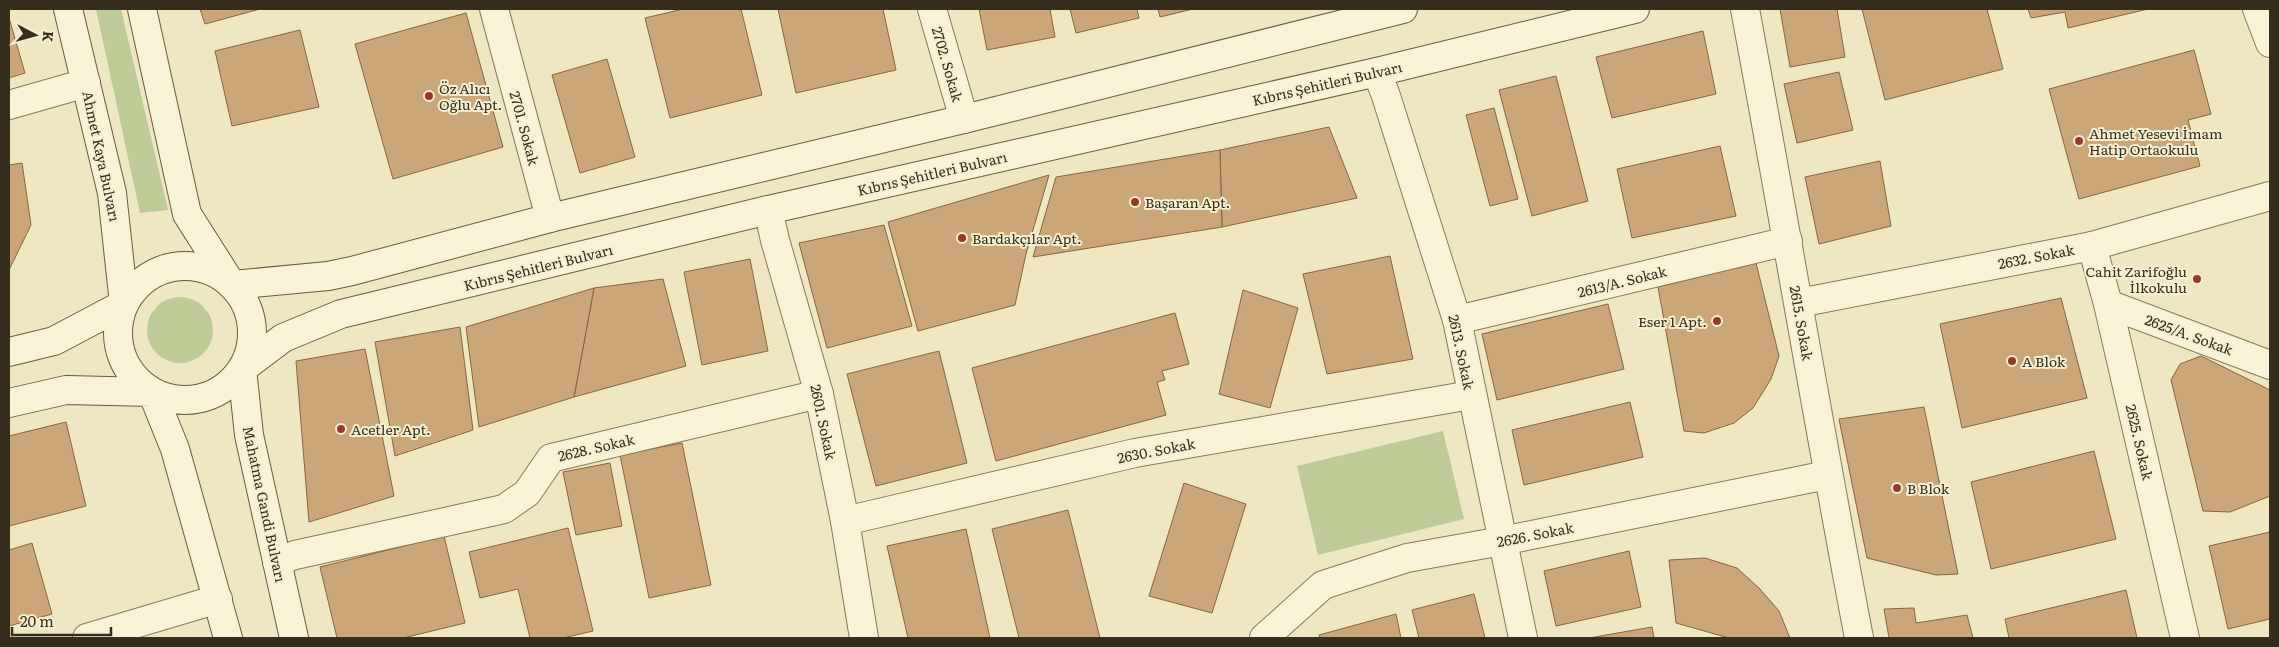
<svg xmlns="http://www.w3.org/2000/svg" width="2279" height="647" viewBox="0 0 2279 647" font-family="Literata,serif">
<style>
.green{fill:#becb96}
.building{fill:#cba678;stroke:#86653f}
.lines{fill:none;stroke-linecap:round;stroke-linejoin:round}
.street-casing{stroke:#877859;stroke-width:30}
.secondary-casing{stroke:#69593d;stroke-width:30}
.street{stroke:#f8f3d5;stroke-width:28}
.secondary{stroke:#f8f3d5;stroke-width:28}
.poi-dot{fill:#96382a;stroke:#f5f0d1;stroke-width:2}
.labels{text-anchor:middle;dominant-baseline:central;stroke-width:4;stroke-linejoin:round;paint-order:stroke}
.street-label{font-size:14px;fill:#372d1d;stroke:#f5f0d1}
.poi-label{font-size:14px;fill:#372d1d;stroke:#f5f0d1;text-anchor:start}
</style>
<rect width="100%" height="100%" fill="#eee7c2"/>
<g class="green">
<polygon points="96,9 121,9 168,210 140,213"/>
<circle cx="180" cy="330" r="33"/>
<polygon points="1443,431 1464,519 1318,555 1297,466"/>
</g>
<g class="building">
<polygon points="200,9 260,9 205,24"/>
<polygon points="683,9 741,9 762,95 670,118 645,18"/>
<polygon points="778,9 883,9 896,70 796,93"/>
<polygon points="979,9 1050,9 1055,37 987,50"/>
<polygon points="1070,9 1137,9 1139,18 1076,33"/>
<polygon points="1158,9 1193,9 1160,17"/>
<polygon points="1780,9 1837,9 1845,57 1790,67"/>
<polygon points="1862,9 1987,9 2003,69 1885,100"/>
<polygon points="2028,9 2148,9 2068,28 2065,12 2031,18"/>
<polygon points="466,13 503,147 393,179 355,44"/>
<polygon points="9,18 25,73 9,78"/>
<polygon points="300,30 319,107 232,126 215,51"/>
<polygon points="1703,31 1716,94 1612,118 1596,57"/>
<polygon points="2194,50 2211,114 2188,120 2200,166 2079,199 2049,89"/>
<polygon points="607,59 635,157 580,173 552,75"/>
<polygon points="1839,72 1853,130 1797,143 1784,84"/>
<polygon points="1556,76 1588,201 1532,216 1499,90"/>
<polygon points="1494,108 1518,199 1490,206 1466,115"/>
<polygon points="1329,127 1357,198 1222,227 1220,150"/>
<polygon points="1720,146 1736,216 1632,238 1617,169"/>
<polygon points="1220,150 1222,227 1033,257 1056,177"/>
<polygon points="1880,161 1891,226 1819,244 1805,177"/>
<polygon points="22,163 31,225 9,270 9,165"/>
<polygon points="1049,175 1026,254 1015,305 918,331 888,222"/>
<polygon points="884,225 912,326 827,348 799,243"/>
<polygon points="1390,256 1413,359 1327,374 1303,274"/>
<polygon points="750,259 768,351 702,365 684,272"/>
<polygon points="1756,263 1779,356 1771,379 1753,408 1734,423 1704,433 1684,431 1658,287"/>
<polygon points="663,279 686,366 574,397 594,288"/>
<polygon points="594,288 574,397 479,427 466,327"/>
<polygon points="1243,290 1298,308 1270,408 1219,394"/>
<polygon points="2061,298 2087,398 1962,428 1940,324"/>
<polygon points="1608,304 1624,369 1497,400 1482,334"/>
<polygon points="1175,313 1189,364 1162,371 1165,380 1157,382 1166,415 996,461 972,368"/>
<polygon points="460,327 473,430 395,456 375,342"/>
<polygon points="365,349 394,496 309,522 296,361"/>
<polygon points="939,351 967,463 876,486 847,374"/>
<polygon points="2201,356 2270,390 2270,496 2230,512 2203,511 2171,380 2180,364"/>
<polygon points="1630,402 1643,457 1524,485 1512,430"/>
<polygon points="1924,407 1958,574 1936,575 1867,558 1839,419"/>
<polygon points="66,422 86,506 9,526 9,436"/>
<polygon points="682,443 711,585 649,598 620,455"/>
<polygon points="2094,451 2116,539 1991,569 1971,482"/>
<polygon points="610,463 622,526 576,535 563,472"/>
<polygon points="1184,483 1246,504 1212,613 1149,596"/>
<polygon points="1068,510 1100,638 1019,638 992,529"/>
<polygon points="568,528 593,631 563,638 530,638 518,589 480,598 469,552"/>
<polygon points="966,529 990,638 908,638 887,546"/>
<polygon points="2270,532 2270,619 2228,629 2209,546"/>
<polygon points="444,536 465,623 403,638 337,638 320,567"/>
<polygon points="32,543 52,614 9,626 9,550"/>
<polygon points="1629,551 1641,607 1556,626 1544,571"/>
<polygon points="1705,558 1737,568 1759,588 1779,611 1790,638 1729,638 1676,623 1669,560"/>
<polygon points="2126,590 2137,638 2009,638 2005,619"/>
<polygon points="1474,594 1485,638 1419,638 1412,610"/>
<polygon points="1914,608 1916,623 1967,615 1973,638 1889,638 1884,609"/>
<polygon points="1396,614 1401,638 1320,638 1319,635"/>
<polygon points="1652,627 1654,638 1589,638"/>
</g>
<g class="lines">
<g class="street-casing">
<g id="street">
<polyline points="494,9 550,218"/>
<polyline points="932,9 964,119"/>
<path d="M1745,9C1784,218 1819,429 1859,638"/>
<polyline points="2257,9 2270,43"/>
<polyline points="1377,72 1386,96 1457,320 1523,638"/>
<polyline points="9,105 86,83"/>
<polyline points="768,210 775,240 819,394 845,521 864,638"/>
<polyline points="2092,246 2108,304 2185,638"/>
<polyline points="1799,303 2092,246 2270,196"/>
<polyline points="2108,304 2270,365"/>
<polyline points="1457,320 1788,241"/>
<polyline points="845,521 1135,453 1471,395"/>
<polyline points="277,562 295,555 504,509 527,493 551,458 819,394"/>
<polyline points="87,638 218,599"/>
<polyline points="1264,638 1323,585 1407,558 1502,541 1827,475"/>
</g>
</g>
<g class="secondary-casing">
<g id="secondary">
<polyline points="142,9 187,214 232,285 328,276 352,271 550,218 964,119 1403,9"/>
<circle cx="185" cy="333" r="67"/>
<polyline points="9,352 54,341 124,304 112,193 68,9"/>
<polyline points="9,403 66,390 152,392 175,449 228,638"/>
<polyline points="294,638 249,435 242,369 283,338 341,314 768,210 1377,72 1635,9"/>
</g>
</g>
<use href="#street" class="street"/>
<use href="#secondary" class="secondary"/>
</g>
<g class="poi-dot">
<circle cx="429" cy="96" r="5"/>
<circle cx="2079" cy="141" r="5"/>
<circle cx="1135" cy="202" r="5"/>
<circle cx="962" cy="238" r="5"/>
<circle cx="2197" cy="279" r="5"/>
<circle cx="1717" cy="321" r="5"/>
<circle cx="2012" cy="361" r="5"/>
<circle cx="341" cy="429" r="5"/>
<circle cx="1897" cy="488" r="5"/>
</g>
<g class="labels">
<g class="street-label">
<text transform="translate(948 64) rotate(74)">2702. Sokak</text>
<text transform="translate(1327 83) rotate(-13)">Kıbrıs Şehitleri Bulvarı</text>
<text transform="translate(525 128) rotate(75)">2701. Sokak</text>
<text transform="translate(102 156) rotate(78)">Ahmet Kaya Bulvarı</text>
<text transform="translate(932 173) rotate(-13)">Kıbrıs Şehitleri Bulvarı</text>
<text transform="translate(2036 256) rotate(-11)">2632. Sokak</text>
<text transform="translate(538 267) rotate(-14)">Kıbrıs Şehitleri Bulvarı</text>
<text transform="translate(1622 281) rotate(-14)">2613/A. Sokak</text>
<text transform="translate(1802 323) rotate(80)">2615. Sokak</text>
<text transform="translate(2189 334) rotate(20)">2625/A. Sokak</text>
<text transform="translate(1462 352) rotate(78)">2613. Sokak</text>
<text transform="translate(824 422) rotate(78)">2601. Sokak</text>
<text transform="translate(2140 442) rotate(77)">2625. Sokak</text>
<text transform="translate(596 447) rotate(-13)">2628. Sokak</text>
<text transform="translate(1156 450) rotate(-11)">2630. Sokak</text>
<text transform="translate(265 504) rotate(78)">Mahatma Gandi Bulvarı</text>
<text transform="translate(1535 534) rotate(-11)">2626. Sokak</text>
</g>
<g class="poi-label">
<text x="439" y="88">Öz Alıcı<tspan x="439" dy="16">Oğlu Apt.</tspan></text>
<text x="2089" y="133">Ahmet Yesevi İmam<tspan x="2089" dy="16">Hatip Ortaokulu</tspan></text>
<text x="1145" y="202">Başaran Apt.</text>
<text x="972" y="238">Bardakçılar Apt.</text>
<text x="2187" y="271" text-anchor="end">Cahit Zarifoğlu<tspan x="2187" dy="16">İlkokulu</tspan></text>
<text x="1707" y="321" text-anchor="end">Eser 1 Apt.</text>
<text x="2022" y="361">A Blok</text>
<text x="351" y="429">Acetler Apt.</text>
<text x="1907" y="488">B Blok</text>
</g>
</g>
<rect width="2279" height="647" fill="none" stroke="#372d1d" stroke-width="20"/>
<g transform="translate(35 35) rotate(96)" stroke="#f5f0d1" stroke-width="4" paint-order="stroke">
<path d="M0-4L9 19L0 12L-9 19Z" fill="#372d1d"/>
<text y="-8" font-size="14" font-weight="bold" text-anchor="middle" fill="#372d1d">K</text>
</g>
<path d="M12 627v8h99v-8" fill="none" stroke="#372d1d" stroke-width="2.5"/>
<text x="20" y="627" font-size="15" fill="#372d1d" stroke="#f5f0d1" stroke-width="4" paint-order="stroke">20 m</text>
</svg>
